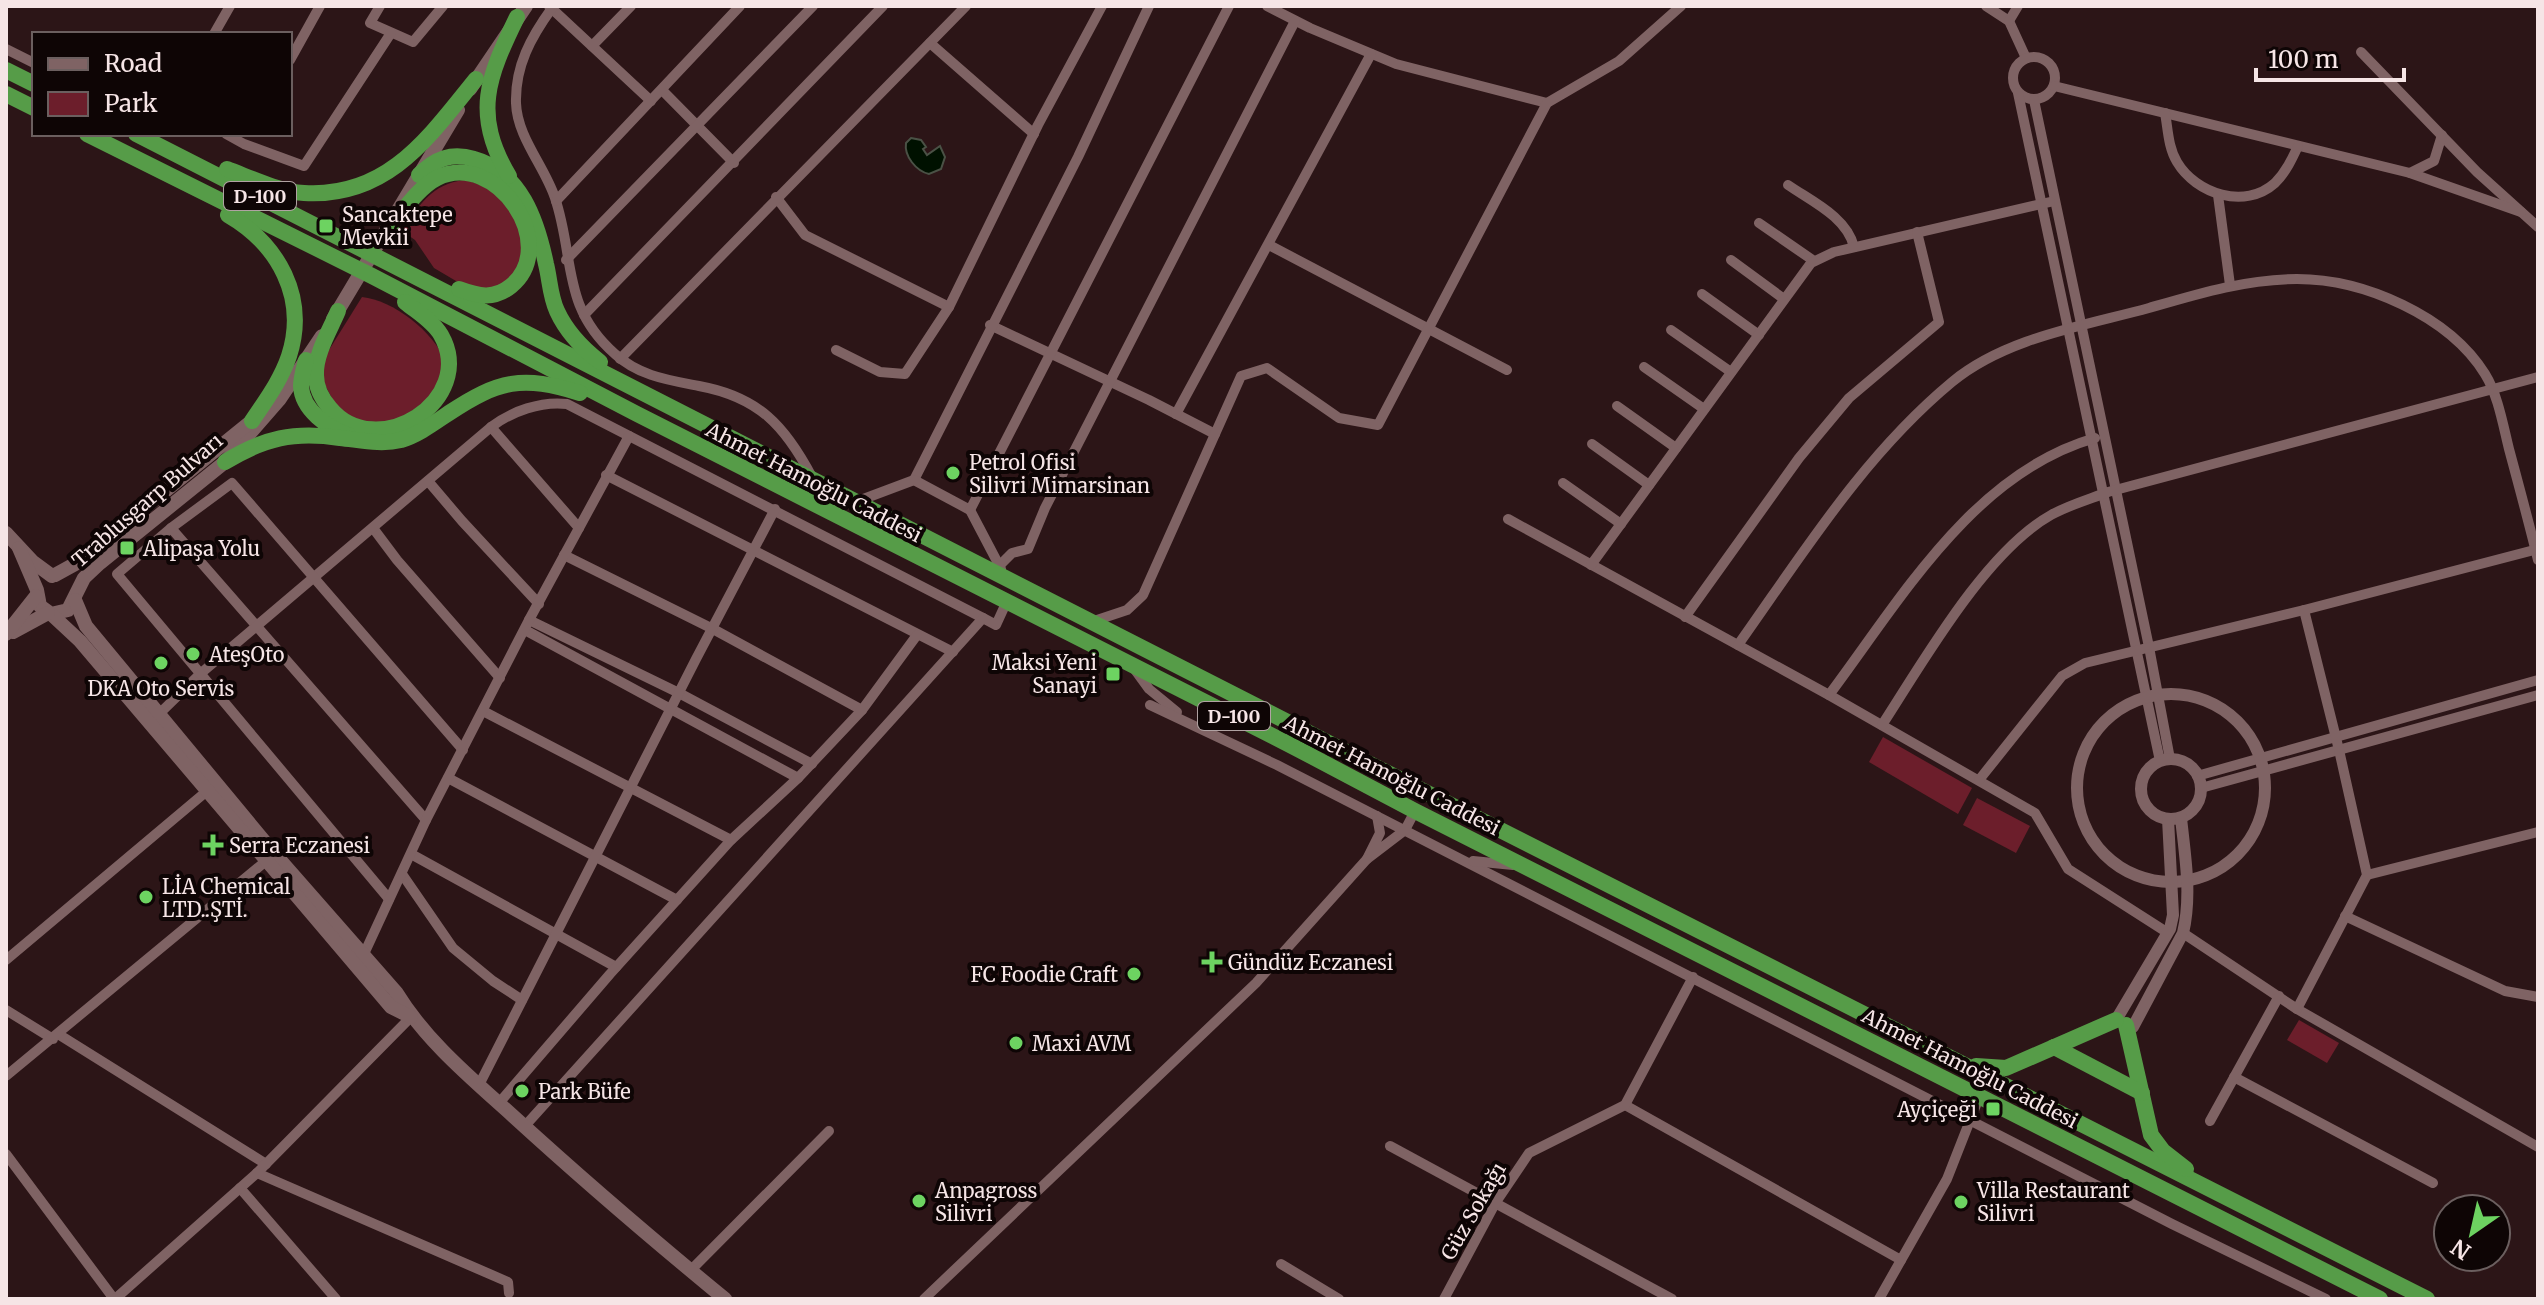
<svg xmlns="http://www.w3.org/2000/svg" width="2544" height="1305" viewBox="0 0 2544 1305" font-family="Merriweather,serif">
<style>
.green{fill:#6c1e2b}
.water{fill:#010;stroke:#4a5145;stroke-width:2}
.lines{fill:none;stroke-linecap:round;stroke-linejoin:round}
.minor{stroke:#7f6364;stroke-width:10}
.tertiary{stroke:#7f6364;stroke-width:12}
.secondary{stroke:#7f6364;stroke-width:14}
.trunk{stroke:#569c48;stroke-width:16}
.poi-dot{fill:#6dd361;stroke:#0e0505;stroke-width:3}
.labels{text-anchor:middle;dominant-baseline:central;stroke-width:8;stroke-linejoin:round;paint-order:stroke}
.shield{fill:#0e0505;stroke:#b0a2a2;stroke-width:2}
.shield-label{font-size:18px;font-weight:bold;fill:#f6e5e6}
.poi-label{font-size:20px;fill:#f6e5e6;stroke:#0e0505;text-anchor:start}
.street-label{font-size:20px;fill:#f6e5e6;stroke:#0e0505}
</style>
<rect width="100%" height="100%" fill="#2c1517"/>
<g class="green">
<path d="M464,180C492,185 517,207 523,236C525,248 517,268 515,281L478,294L434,268L415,240L402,231C419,205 432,184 464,180Z"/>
<path d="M362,297C393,300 434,332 445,361L438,392L391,426L341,416L321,377L324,358Z"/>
<polygon points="1883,737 1972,788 1958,814 1869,762"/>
<polygon points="1977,798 2030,826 2016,853 1963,825"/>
<polygon points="2299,1020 2339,1043 2327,1063 2287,1040"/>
</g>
<path class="water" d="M911,138L921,140L926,147L923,149L927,155L940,146L945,157L941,169L929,174C916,171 904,156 906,143Z"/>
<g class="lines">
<g class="minor">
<polyline points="380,6 370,23 413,42 443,6"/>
<polyline points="549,6 651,101"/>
<polyline points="1267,6 1310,28 1396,64 1547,103"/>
<polyline points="1986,6 2009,21 2026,58"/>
<path d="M552,8C531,37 515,66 516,103C517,137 545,167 555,198C575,257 561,307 615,354C639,376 668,380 699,386C759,397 785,426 812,477"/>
<polyline points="2009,21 2018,6"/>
<polyline points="214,34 230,6"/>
<polyline points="930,43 1034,134"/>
<polyline points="592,46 631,6"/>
<polyline points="6,49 34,63"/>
<polyline points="2361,52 2477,172 2538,227"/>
<circle cx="2034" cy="78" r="21"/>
<polyline points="290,60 320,6"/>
<polyline points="2054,86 2410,173 2521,212"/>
<polyline points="662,90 734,163"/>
<polyline points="2018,93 2160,761"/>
<polyline points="2034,100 2149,647 2170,759"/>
<path d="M2165,113C2168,129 2168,147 2177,162C2196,194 2245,210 2275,183C2286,172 2292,159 2298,146"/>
<polyline points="226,134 244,144 304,166 391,33"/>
<polyline points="2410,173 2434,161 2442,135"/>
<path d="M1788,185C1811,201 1847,217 1854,247"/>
<polyline points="2218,195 2230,285"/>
<polyline points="776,197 805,235 949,307"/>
<polyline points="556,201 740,6"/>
<polyline points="1759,223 1814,261"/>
<polyline points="1269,245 1507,370"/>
<polyline points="566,260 813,6"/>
<polyline points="1731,260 1784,299"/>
<polyline points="1702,294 1759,335"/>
<polyline points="584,315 883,6"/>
<polyline points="990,325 1149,400 1215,434"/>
<polyline points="1671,330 1731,372"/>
<polyline points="836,350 880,372 905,374 949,307 1038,125 1102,6"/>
<polyline points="620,359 966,6"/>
<polyline points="1644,367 1704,409"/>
<polyline points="1617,406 1676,448"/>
<polyline points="1176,414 1371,54"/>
<polyline points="491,427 579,528"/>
<polyline points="1592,444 1649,485"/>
<polyline points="606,475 953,652"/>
<polyline points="914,480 1078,157 1149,6"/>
<polyline points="428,481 462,521 539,604"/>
<polyline points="1563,483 1621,524"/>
<polyline points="858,501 914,480 970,510 1001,569"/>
<polyline points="970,510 1229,6"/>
<polyline points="1508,519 1829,695 2035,813 2068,869 2168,933"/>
<polyline points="171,528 426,820"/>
<polyline points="373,528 397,560 500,678"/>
<polyline points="564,555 713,629 862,710"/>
<polyline points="1591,565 1811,263 1834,252 2050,202"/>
<polyline points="999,566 1012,553 1028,549 1045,508 1295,21"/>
<polyline points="1685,617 1799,458 1849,398 1939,322 1917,232"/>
<polyline points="529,620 679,693 812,764"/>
<polyline points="1094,621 1127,610 1143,595 1241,376 1267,368 1339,418 1378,425 1547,103 1619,61 1681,6"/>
<polyline points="525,630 798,778"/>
<path d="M1738,645C1804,552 1864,455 1952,382C2005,338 2083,326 2149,308C2197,294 2246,279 2297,279C2364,279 2449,316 2485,374C2498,395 2503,425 2509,449C2519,486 2529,523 2538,560"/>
<polyline points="1133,667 1149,689 1177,712"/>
<path d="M1829,695C1901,599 1973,473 2095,438"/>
<polyline points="1150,705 1277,765 2172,1224 2326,1299"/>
<polyline points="483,711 731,840"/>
<path d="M159,714L200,674L491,427C512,411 541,401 567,404L983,618"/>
<path d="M1882,725C1923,662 1985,552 2051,515C2069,505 2090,499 2108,492L2538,377"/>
<polyline points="2197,776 2538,680"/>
<polyline points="448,778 677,900"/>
<polyline points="1979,780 2062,676 2085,663 2304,610 2538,549"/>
<polyline points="2201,788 2538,695"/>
<polyline points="1377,816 1380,833 1367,859 1405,830 1415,811"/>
<polyline points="411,854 616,967"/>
<polyline points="1473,861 1513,865"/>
<polyline points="402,874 453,948 493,981 522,1000"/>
<polyline points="2367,875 2538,832"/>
<polyline points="389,899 117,574 171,528 232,483 463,750"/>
<polyline points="2345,916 2505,991 2538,997"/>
<polyline points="2183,933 2297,1009 2538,1147"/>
<polyline points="364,954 426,820 529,620 629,436"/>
<polyline points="6,960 207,791"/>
<polyline points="2297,1009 2367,875 2339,750 2304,610"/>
<polyline points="6,1010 53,1039"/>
<polyline points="58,1034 266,1164"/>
<polyline points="6,1076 266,861"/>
<polyline points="2234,1077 2433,1183"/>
<polyline points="479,1085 696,659 775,509"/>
<polyline points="499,1103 610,974 731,840 798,778 862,710 917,635"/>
<polyline points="1625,1105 1901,1260"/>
<polyline points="2210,1121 2279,996"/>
<polyline points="524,1127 983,618 996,625 1007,601"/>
<polyline points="1390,1146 1672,1299"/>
<polyline points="6,1154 114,1299"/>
<polyline points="257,1173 508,1282 509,1293"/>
<polyline points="240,1188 336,1299"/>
<polyline points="1281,1264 1339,1299"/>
<polyline points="690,1271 829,1131"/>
<polyline points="115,1299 257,1173 411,1017"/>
<polyline points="924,1299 1256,983 1367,859"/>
<polyline points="1444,1299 1496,1202 1529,1153 1625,1105 1693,977"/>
<polyline points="1879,1299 1947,1179 1980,1095"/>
</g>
<g class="tertiary">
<circle cx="2171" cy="788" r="94"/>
<circle cx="2171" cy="789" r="30"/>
<path d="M2168,819L2173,915L2170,929L2116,1020L2133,1027L2183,933C2192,895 2185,856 2181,818"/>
</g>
<g class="secondary">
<polyline points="470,89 526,6"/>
<polyline points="333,319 458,110"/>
<polyline points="6,533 33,562 52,576"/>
<polyline points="19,548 37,590 40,606 51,614 68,610 84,578 100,563 225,462 279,400 322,336"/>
<polyline points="55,575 75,564 253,420"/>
<path d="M75,600L86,626L274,853L396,992C426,1041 471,1078 513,1116C582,1179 652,1239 725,1299"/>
<polyline points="51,614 80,641 391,1007 411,1017"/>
<polyline points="13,632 48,613"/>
<polyline points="6,634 36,596"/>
</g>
<g class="trunk">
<polyline points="6,70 34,84"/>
<polyline points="6,94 34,108"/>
<polyline points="87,134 372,276 637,414 1294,747 1415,811 2380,1299"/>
<polyline points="136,134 1358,758 2427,1299"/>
<path d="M227,169C251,178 277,191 304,193C388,198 429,137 476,79"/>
<path d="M419,175C435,159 451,152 474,159C521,172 537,221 546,264C550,280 550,296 557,311C567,333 582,348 600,362"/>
<path d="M509,176C472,114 488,77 517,17"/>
<path d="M228,215C278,244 308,297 289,356C281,380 266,400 252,421"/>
<path d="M390,226C403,211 419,187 437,178C496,149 561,245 511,286C494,300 478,296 459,289"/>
<path d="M338,311C330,330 315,354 316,375C316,387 322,399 330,408C376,464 478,400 441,335C433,321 417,312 405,302"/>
<path d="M306,360C304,368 301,378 301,386C302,410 328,428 348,435"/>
<path d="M225,462C264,438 294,431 340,438C360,440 381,445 401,440C418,435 434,423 449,413C499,380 522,375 580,393"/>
<polyline points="2126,1025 2151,1135 2163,1151 2186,1169"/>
<polyline points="2054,1047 2142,1093"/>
<polyline points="1976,1066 2006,1068 2116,1020"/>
</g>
</g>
<g class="poi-dot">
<rect x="318" y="218" width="16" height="16" rx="4"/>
<circle cx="953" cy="473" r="8"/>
<rect x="119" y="540" width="16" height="16" rx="4"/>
<circle cx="193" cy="654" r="8"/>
<circle cx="161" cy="663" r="8"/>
<rect x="1105" y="666" width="16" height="16" rx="4"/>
<path d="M209 833h8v8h8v8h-8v8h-8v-8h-8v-8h8z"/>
<circle cx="146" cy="897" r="8"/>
<path d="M1208 950h8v8h8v8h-8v8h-8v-8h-8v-8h8z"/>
<circle cx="1134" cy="974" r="8"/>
<circle cx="1016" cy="1043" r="8"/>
<circle cx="522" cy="1091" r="8"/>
<rect x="1985" y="1101" width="16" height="16" rx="4"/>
<circle cx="919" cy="1201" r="8"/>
<circle cx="1961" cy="1202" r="8"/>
</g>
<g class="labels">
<g class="shield">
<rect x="224" y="182" width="72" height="28" rx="6"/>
<rect x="1198" y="702" width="72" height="28" rx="6"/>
</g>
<g class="shield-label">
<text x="260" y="196">D-100</text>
<text x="1234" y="716">D-100</text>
</g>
<g class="poi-label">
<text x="342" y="214">Sancaktepe<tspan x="342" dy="23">Mevkii</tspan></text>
<text x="969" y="462">Petrol Ofisi<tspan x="969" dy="23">Silivri Mimarsinan</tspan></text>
<text x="143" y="548">Alipaşa Yolu</text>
<text x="209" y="654">AteşOto</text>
<text x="1097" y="662" text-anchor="end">Maksi Yeni<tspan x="1097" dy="23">Sanayi</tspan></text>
<text x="161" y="688" text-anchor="middle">DKA Oto Servis</text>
<text x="229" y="845">Serra Eczanesi</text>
<text x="162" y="886">LİA Chemical<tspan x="162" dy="23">LTD..ŞTİ.</tspan></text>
<text x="1228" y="962">Gündüz Eczanesi</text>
<text x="1118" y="974" text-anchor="end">FC Foodie Craft</text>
<text x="1032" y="1043">Maxi AVM</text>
<text x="538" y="1091">Park Büfe</text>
<text x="1977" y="1109" text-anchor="end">Ayçiçeği</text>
<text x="935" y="1190">Anpagross<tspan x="935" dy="23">Silivri</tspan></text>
<text x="1977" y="1190">Villa Restaurant<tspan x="1977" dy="23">Silivri</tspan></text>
</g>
<g class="street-label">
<text transform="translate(814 482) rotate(27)">Ahmet Hamoğlu Caddesi</text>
<text transform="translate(147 500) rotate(-41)">Trablusgarp Bulvarı</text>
<text transform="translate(1392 775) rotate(27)">Ahmet Hamoğlu Caddesi</text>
<text transform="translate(1970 1068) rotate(27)">Ahmet Hamoğlu Caddesi</text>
<text transform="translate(1473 1211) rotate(-60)">Güz Sokağı</text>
</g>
</g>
<rect width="2544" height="1305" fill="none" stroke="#f6e5e6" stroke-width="16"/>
<rect x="32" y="32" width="260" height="104" fill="#0e0505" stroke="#6b5f5f" stroke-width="2"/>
<rect x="48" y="58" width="40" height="12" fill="#7f6364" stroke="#6b5f5f" stroke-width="2"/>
<text x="104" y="72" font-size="24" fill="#f6e5e6">Road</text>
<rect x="48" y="92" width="40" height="24" fill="#6c1e2b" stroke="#6b5f5f" stroke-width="2"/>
<text x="104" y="112" font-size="24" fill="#f6e5e6">Park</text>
<g transform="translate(2472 1233) rotate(214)"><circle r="38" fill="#0e0505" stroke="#6b5f5f" stroke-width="2"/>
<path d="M0-6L14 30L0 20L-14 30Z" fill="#6dd361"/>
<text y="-12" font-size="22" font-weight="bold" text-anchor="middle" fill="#f6e5e6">N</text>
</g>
<path d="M2256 68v12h148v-12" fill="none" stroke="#f6e5e6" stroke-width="4"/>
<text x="2268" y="68" font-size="24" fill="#f6e5e6" stroke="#0e0505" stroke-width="6" paint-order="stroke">100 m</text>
</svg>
